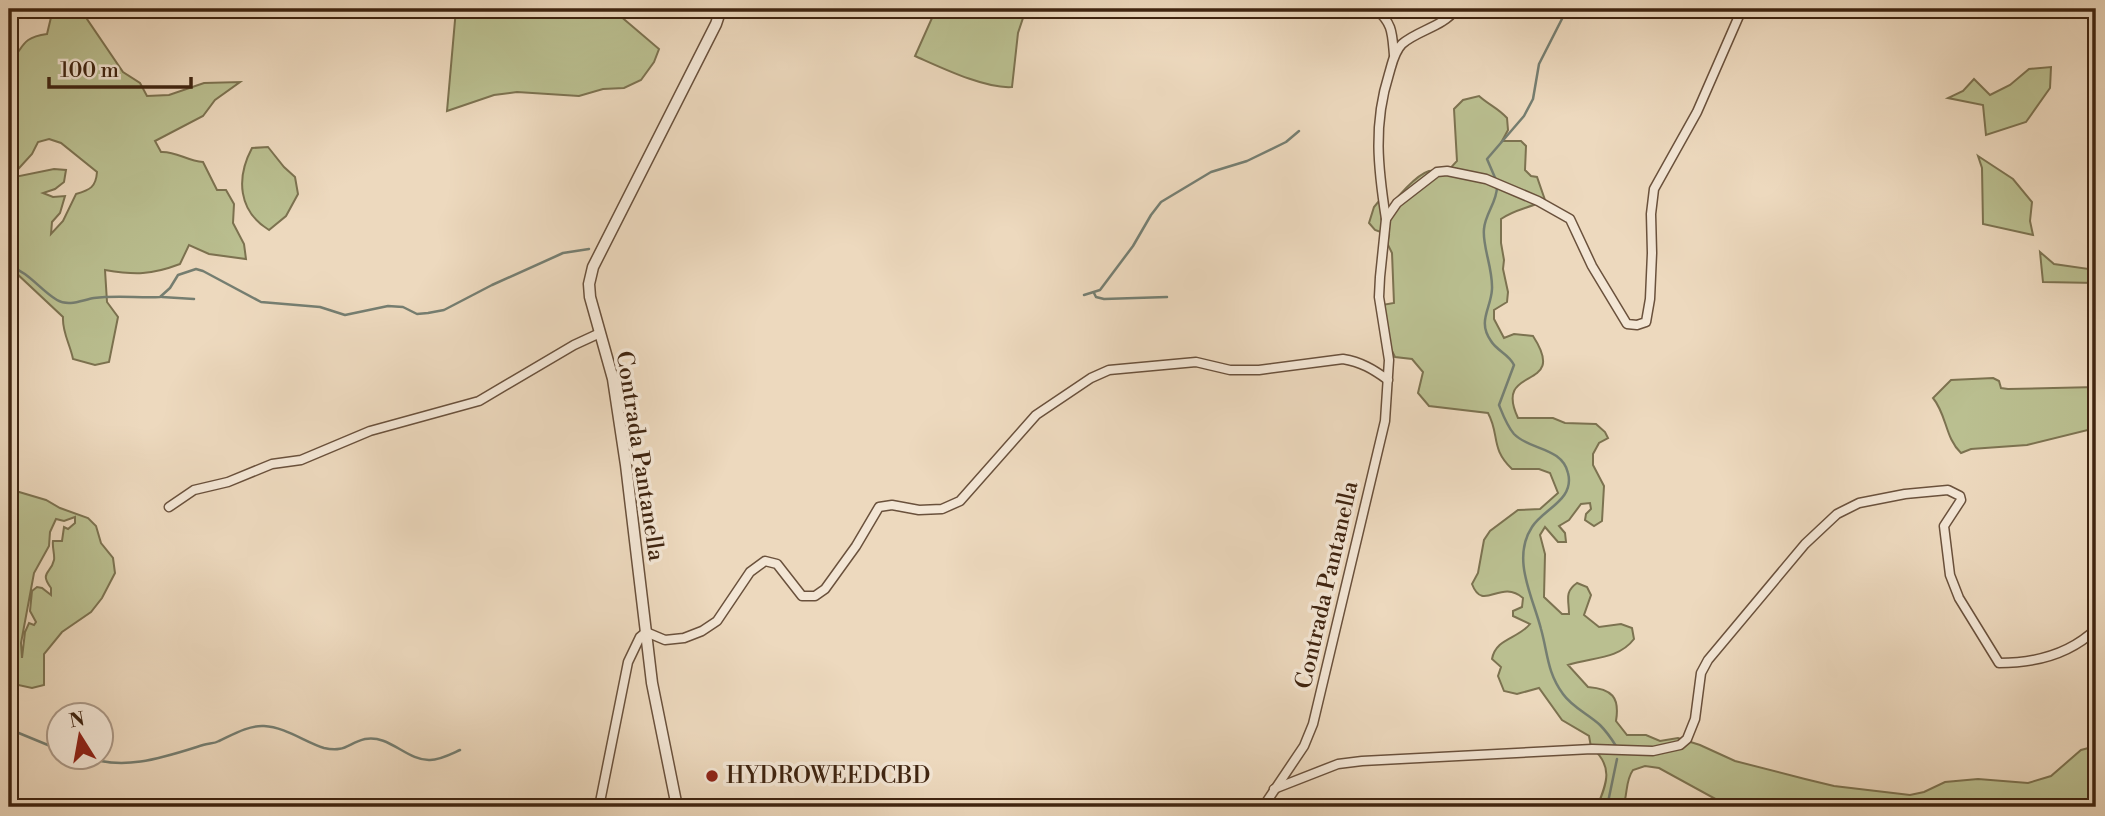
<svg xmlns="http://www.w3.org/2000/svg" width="2105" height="816" viewBox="0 0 2105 816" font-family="'Libre Bodoni',serif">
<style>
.green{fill:#babf90;stroke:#7c7250;stroke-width:2;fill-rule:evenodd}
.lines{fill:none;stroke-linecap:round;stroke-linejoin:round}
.stream{stroke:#757e71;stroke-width:2.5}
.minor-casing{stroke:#6a513c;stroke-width:11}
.tertiary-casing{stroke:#6a513c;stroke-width:13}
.minor{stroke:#f3e6d5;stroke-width:8}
.tertiary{stroke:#f3e6d5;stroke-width:10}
.poi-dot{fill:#8f2418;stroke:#f3e6d5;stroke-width:2.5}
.labels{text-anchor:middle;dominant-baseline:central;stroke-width:7;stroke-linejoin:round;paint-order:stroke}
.street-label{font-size:23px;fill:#3f2410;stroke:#f3e6d5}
.poi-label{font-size:23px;fill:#3f2410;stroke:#f3e6d5;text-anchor:start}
</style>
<rect width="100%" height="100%" fill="#edd9be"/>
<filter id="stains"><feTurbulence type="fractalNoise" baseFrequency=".00286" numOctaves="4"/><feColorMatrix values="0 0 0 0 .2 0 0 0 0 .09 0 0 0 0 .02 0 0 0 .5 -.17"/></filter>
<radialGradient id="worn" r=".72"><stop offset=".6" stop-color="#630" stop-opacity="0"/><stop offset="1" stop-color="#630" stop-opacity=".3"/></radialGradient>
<g class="green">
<path d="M53,9H85L87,19L123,72L140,83L147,96L169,95L204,83L240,82L215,100L203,116L155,141L161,152C176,151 187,161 203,162L217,190H226L234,204L233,223L244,244L246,259L209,254L189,245L180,264C151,275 135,275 105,270L107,302L118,317L109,362L95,365L73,359C70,344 62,332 63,317L15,272L9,270V63C25,48 19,38 47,34ZM49,139L61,143L97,172C96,187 90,190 76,194L63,221L51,234L52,222L60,213L65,196L53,197L43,193L55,189L64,182L66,170L54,169L10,178L32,154L38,142Z"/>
<polygon points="456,9 612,9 659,49 654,62 641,80 624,88 603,89 579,96 517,92 494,95 447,111"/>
<path d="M936,9H1026L1018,33L1012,87C985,89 940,67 915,56Z"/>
<polygon points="2051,67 2050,88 2026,122 1986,135 1983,105 1948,98 1963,91 1974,79 1990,95 2010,85 2029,69"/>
<path d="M1479,96C1489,105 1498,108 1507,118L1508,130L1502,141H1521L1526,146L1525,170L1531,176L1537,177L1545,200C1530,208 1515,209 1501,219V243L1504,260L1503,269L1508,292L1507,302L1494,310V319L1504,338L1514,334L1533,336C1570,393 1492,363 1518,418H1553L1565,423L1596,424L1605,432L1608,438L1599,443L1593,454V465L1604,486L1602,521L1594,526L1585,520L1586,514L1591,509L1590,503L1581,504L1569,520L1559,526L1565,533L1566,542H1558L1545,527L1540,535L1545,554L1544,597L1562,614H1569C1569,600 1564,592 1577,583L1587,587L1591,595L1584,615L1599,627L1621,624L1632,628L1634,639C1618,660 1591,657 1568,665L1588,687C1612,689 1620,697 1616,721L1627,735H1646L1660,741L1678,738L1700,745L1735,761L1805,779L1834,786L1910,795L1924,792L1945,782L1978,779L2028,783L2051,776L2081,750L2096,746V807H1730L1659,768L1645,766L1633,770C1625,781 1628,794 1623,807H1597C1607,783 1614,766 1591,747L1589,736L1562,720L1539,688L1517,694L1504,691L1498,676L1501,667L1492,659C1496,638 1518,639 1530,624L1513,616V611L1522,607L1523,598C1500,578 1483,613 1472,584L1478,573L1484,540L1490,531L1518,510L1540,509L1558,493L1550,473L1539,469H1512C1490,448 1500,435 1488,413L1429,406L1418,393L1423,372L1412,359L1395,357L1391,349L1382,305L1394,303L1392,253L1387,243L1389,235L1375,230L1369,223L1374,207L1379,201L1388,209C1396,198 1416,175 1429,171C1435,170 1441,172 1446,173L1457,161L1454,109L1463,100Z"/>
<path d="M268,147L284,167L295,177L298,194L286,216L269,230C238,211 236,178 252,148Z"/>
<polygon points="1978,156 2013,179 2032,202 2030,221 2033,235 1983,224 1982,168"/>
<polygon points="2040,252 2054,264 2096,270 2096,283 2043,282"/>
<path d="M1993,378L1999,381L2001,388L2008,389L2096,387V428L2027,445L1971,449L1961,453C1945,438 1947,415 1933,398L1951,380Z"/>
<path d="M9,489L46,500L60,508L88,518L96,526L101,543L113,558L115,573L102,598L91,612L62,632L44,654V685L32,688L9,683ZM75,517V523L68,529L64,527L62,541H53C52,547 55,555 54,560C51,574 39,572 51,588V595L42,588L37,587L32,591L30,611L36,622L34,625L29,623L25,632L22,658L21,643L34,573L49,546L50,532L56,519L64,521Z"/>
</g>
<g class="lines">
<g class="stream">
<polyline points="1496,180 1487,159 1524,116 1533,99 1539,64 1567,9"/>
<path d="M1497,187C1497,202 1485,214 1484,229C1482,246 1493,268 1492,289C1491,309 1477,321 1491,341C1497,351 1509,354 1514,365L1499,405C1503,415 1507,426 1514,434C1529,450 1562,447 1568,473C1575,500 1543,509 1532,527C1511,559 1533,597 1541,629C1548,654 1547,672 1563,694C1572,707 1588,714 1600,725C1606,731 1611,738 1616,746"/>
<path d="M9,266C29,272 39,289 57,300C69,307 82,300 94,298C116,295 138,298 160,297L170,288L178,275L196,269L203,271L261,302L320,307L345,315L388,306L403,307L417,314L428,313L444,310L492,285L563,253L589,249"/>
<polyline points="1094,293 1096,297 1104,299 1167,297"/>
<polyline points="1084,295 1100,290 1133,246 1151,215 1161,202 1211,172 1247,161 1286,142 1299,131"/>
<polyline points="162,297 194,299"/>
<polyline points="9,729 60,750"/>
<path d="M84,756C123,772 165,757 203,745C209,743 214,744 219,741C232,735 249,725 264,726C285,727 305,742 324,748C345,753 348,743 365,739C389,734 407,761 430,760C440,760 451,754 460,750"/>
<polyline points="1607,807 1617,759"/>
</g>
<g class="minor-casing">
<g id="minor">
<path d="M1376,9C1393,24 1392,33 1394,55"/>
<path d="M1386,219C1378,168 1373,124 1389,74C1392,64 1394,52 1402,44C1418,30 1443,27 1456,9"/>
<polyline points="169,507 194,490 228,482 272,464 301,460 370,431 479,401 574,345 600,333"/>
<path d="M1274,789L1338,764L1362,761L1592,749L1653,751L1680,745L1687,739L1695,719L1701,673L1708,660L1805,544L1837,514L1859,503L1905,494L1948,490L1960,496L1961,500L1944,526L1950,575L1959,598L1999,663C2034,663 2070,654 2096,629"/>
<path d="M599,807L628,662L640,637L646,632L665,640L684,638L702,631L717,621L750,572L765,561L777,564L802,596H815L825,589L856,546L879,507L892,505L919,510L942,509L960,501L1036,415L1091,378L1109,370L1196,362L1230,370H1259L1343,359C1361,362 1373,369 1388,380"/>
<polyline points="1263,807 1304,746 1313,724 1385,421 1389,360 1379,297 1380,277 1386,219 1397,203 1437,172 1447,171 1486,179 1538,201 1570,219 1592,266 1627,324 1637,325 1646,322 1650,299 1652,253 1651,214 1654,189 1697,112 1742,9"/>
</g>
</g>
<g class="tertiary-casing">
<polyline id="tertiary" points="677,807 652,683 626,465 613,379 590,297 589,284 593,267 716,24 721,9"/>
</g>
<use href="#minor" class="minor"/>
<use href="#tertiary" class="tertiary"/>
</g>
<circle class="poi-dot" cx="712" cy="776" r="7"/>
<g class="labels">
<g class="street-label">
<text transform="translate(640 456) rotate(81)">Contrada Pantanella</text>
<text transform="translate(1327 585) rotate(-77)">Contrada Pantanella</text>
</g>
<g class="poi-label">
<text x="726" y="776">HYDROWEEDCBD</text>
</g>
</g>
<rect width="2105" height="816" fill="none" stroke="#edd9be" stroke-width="35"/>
<rect x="10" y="10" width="2084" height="795" fill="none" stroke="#3f2410" stroke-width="3.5"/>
<rect x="18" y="18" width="2070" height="781" fill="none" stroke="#3f2410" stroke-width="2"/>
<g transform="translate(80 736) rotate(349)"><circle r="33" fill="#f3e6d5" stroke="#ab9886" stroke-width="2"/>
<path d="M0-5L12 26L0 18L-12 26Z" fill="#8f2418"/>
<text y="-10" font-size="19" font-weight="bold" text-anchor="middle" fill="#3f2410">N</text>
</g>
<path d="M49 77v10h142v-10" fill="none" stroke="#3f2410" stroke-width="3.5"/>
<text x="60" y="77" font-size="21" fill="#3f2410" stroke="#f3e6d5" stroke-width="5" paint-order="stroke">100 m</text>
<rect width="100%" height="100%" filter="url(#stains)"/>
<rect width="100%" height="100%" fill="url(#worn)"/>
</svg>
